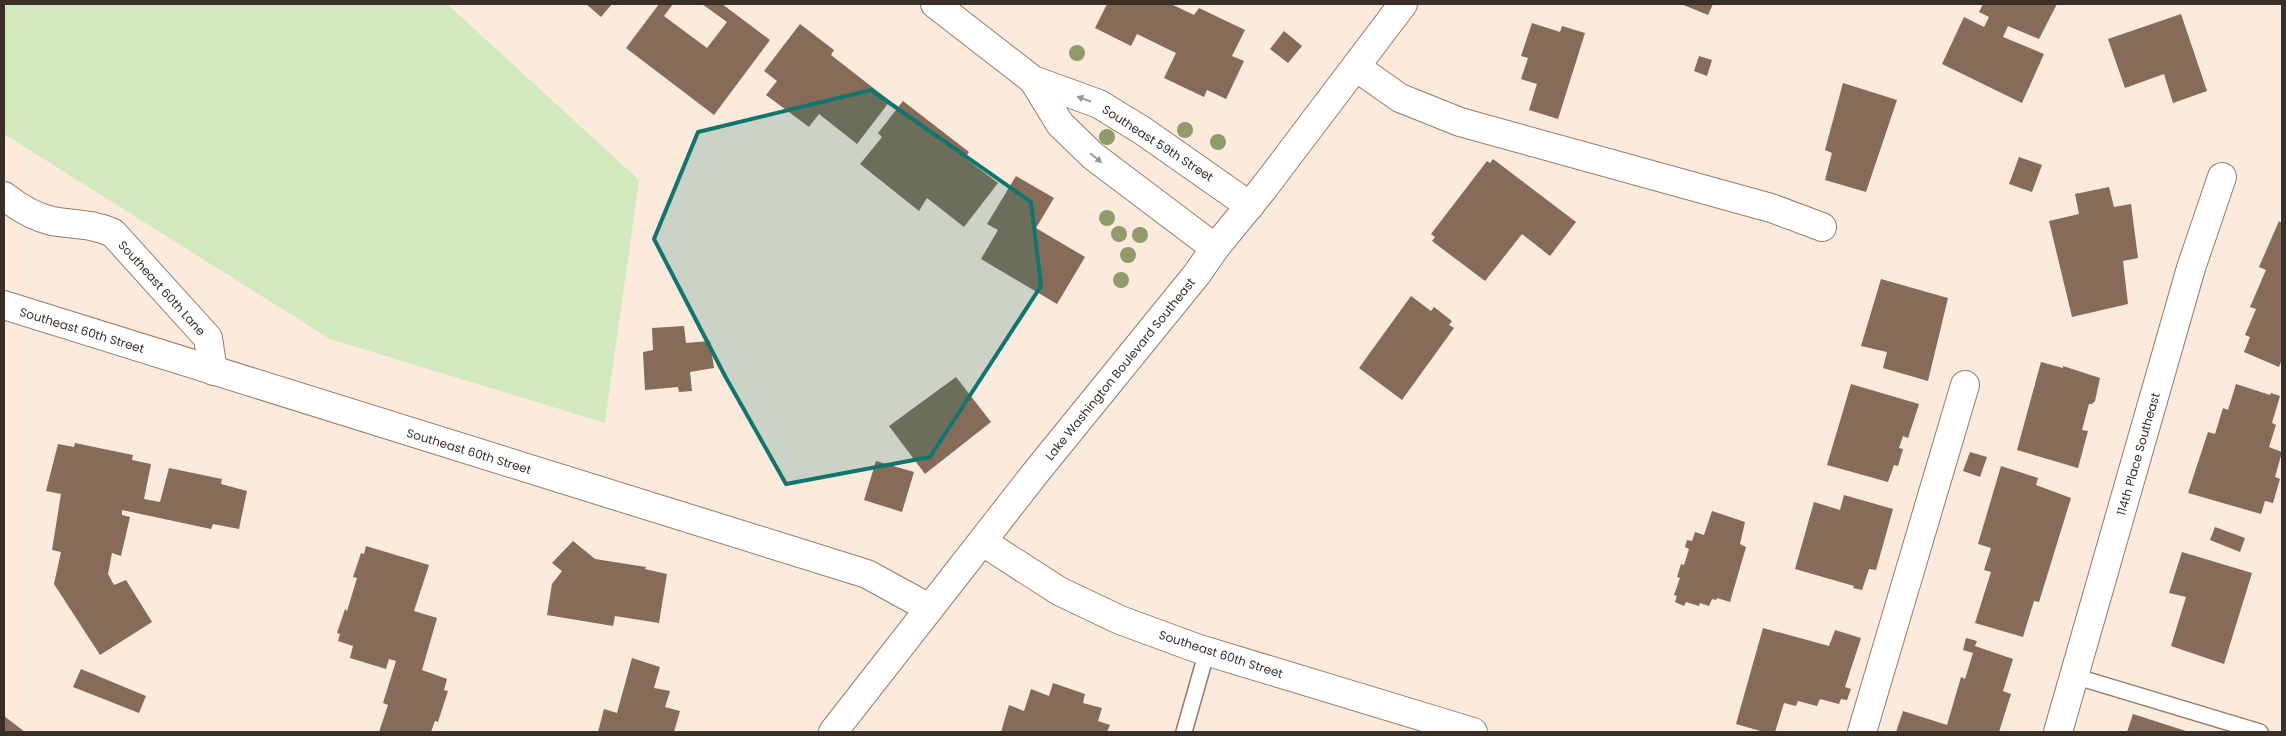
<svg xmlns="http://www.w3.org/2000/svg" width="2286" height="736" viewBox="0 0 2286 736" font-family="Poppins,sans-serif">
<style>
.green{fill:#d1e9bd}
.building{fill:#856b58}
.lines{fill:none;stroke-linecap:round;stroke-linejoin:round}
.service-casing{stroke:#977c68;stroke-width:18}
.minor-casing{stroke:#977c68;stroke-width:30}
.tertiary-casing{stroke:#977c68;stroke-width:30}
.secondary-casing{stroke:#977c68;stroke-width:30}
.service{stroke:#fff;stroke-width:15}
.minor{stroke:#fff;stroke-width:28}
.tertiary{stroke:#fff;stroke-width:28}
.secondary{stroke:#fff;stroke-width:28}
.tree{fill:#909a6a}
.oneway{fill:#9c9792}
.marked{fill:#0f766e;fill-opacity:0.2;stroke:#0f766e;stroke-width:4;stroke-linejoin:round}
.labels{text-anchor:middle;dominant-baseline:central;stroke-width:5;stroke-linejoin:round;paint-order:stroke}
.street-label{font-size:12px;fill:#3a2f26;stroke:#fff}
</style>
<rect width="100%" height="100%" fill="#fceadd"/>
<polygon class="green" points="4,4 447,4 639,180 605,423 330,339 4,134"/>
<g class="building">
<polygon points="586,4 612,4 601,17"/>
<polygon points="659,4 673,4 664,16 707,48 727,22 702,4 722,4 770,40 714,115 626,48"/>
<polygon points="1107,4 1171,4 1194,15 1199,8 1245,30 1232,56 1244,61 1226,99 1207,90 1204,97 1164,78 1176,53 1137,34 1131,46 1095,28"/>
<polygon points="1681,4 1713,4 1708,15"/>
<polygon points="1983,4 2057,4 2039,39 2008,26 2003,37 2044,54 2022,103 1942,64 1964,17 1984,27 1989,17 1979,12"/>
<polygon points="2181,14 2207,91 2173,103 2164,74 2125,88 2108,39"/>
<polygon points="1532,23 1560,32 1562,26 1585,33 1558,119 1529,110 1537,84 1521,79 1528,58 1521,56"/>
<polygon points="800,24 834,50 831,55 890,101 857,144 819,114 809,127 766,95 777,81 764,71"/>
<polygon points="1284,31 1302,46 1288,63 1270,49"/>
<polygon points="1699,56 1712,60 1707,76 1694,71"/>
<polygon points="1843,83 1897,100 1866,192 1825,180 1832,153 1825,150"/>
<polygon points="903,101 969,152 965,158 998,183 964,227 927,198 919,211 860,164 882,137 878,133"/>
<polygon points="2019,157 2042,165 2032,192 2009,184"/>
<polygon points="1493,159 1576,222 1550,256 1522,234 1485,281 1432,241 1435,237 1431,234 1487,161 1490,163"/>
<polygon points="1016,176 1054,198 1036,228 1085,257 1057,304 981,259 998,230 987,224"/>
<polygon points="2109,187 2114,207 2131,204 2138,258 2123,261 2128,304 2072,317 2049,221 2079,214 2075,194"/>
<polygon points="2279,221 2282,223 2282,359 2279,367 2244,352 2250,337 2245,335 2256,309 2250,307 2266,270 2259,267"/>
<polygon points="1881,279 1948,298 1928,381 1883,368 1887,352 1861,346"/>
<polygon points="1411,296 1431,311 1434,307 1452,321 1449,325 1454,328 1402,400 1359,368"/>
<polygon points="684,326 686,343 710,341 714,368 690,372 692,391 679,392 678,387 645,390 643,352 653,350 652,328"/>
<polygon points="2041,362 2063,368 2063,366 2100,378 2095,401 2092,404 2089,404 2082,430 2088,431 2078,468 2017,450"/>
<polygon points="956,377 991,422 925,474 889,426"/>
<polygon points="1851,384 1919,404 1908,438 1903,436 1899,448 1903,449 1898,466 1894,465 1888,482 1827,465"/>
<polygon points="2236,384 2270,395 2271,393 2280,396 2272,423 2276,425 2269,447 2282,452 2275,477 2280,479 2273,503 2265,501 2261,514 2188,493 2208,432 2215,434 2223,408 2228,410"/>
<polygon points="75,443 133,455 132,460 151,464 144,499 160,502 169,468 222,479 221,484 247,491 239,529 213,524 211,529 122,510 122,515 130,517 121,556 112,553 108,574 114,585 126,580 152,622 100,655 54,584 61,552 52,550 61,494 46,491 58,444 74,447"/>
<polygon points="1970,452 1987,457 1980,477 1963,471"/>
<polygon points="876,461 914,472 902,512 864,500"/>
<polygon points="2001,466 2038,478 2036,485 2071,498 2039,602 2034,601 2023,637 1975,623 1991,572 1984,570 1991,548 1978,544"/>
<polygon points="1844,495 1893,509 1876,570 1869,569 1862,590 1853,588 1854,586 1795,569 1814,502 1840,510"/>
<polygon points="1712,511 1745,522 1740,544 1746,547 1730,602 1717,598 1716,600 1712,599 1709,606 1700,603 1699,606 1686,602 1684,606 1675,602 1677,596 1674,595 1680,578 1677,577 1681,564 1684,565 1689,549 1685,547 1687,540 1692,541 1695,532 1704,535"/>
<polygon points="2215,527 2245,538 2240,552 2210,540"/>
<polygon points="573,541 595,559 646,567 645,569 667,574 659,623 615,616 613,626 547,615 552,584 562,571 552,563"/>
<polygon points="366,546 429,565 414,611 437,618 422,670 447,679 444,690 448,691 438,722 435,721 431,732 379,732 388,705 383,703 396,661 389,659 386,669 350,658 353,646 338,641 340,634 337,633 345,609 347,611 357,578 353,577 361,553 364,554"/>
<polygon points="2182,552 2252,573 2224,664 2171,646 2186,597 2169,593"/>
<polygon points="1763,628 1829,646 1835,630 1861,638 1845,687 1851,689 1847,700 1841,699 1839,704 1820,699 1817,706 1798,701 1796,706 1784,703 1775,732 1764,732 1736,724"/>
<polygon points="1966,638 1977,641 1975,646 2013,659 2003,691 2011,694 1999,732 1896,732 1903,711 1947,725 1961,677 1965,679 1973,653 1963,650"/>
<polygon points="632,658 660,667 654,688 670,691 665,707 680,711 674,732 598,732 604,709 617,713"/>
<polygon points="81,669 146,696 139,713 73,687"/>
<polygon points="1053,683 1085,694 1083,703 1102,708 1098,721 1110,725 1107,732 1001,732 1009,705 1024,711 1031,689 1049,696"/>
<polygon points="2133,714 2189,732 2127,732"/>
<polygon points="4,716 25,732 4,732"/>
</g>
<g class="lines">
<g class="service-casing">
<g id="service">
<polyline points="2074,676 2260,732"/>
<polyline points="1184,732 1207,651"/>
</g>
</g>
<g class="minor-casing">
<g id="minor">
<polyline points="935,4 1033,80 1099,104 1143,131 1250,206"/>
<polyline points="1356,67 1400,98 1460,122 1771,208 1822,227"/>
<polyline points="1033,80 1060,124 1093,156 1215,248"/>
<path d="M4,196C19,208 34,217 52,221C74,225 91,223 113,233L208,338L213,371"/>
<polyline points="4,305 867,574 929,608"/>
<polyline points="1862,732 1965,385"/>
<polyline points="2058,732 2191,268 2222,177"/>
</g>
</g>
<g class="tertiary-casing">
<polyline id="tertiary" points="983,542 1059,591 1120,620 1196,648 1473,732"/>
</g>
<g class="secondary-casing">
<polyline id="secondary" points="833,732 1037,471 1197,274 1215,248 1263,189 1403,4"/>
</g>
<use href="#service" class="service"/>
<use href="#minor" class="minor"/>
<use href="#tertiary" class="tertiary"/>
<use href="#secondary" class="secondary"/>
</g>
<g class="tree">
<circle cx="1077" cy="53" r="8"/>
<circle cx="1185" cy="130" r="8"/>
<circle cx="1107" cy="137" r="8"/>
<circle cx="1218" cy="142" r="8"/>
<circle cx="1107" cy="218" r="8"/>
<circle cx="1119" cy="234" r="8"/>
<circle cx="1140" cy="235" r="8"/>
<circle cx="1128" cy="255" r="8"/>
<circle cx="1121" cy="280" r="8"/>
</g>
<defs><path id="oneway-solid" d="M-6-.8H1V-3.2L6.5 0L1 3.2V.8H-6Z" transform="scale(1.25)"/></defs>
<g class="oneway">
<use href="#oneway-solid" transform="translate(1084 99) rotate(-160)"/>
<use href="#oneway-solid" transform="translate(1096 158) rotate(40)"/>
</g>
<path class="marked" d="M871,90L1031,202L1041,286L930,457L786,484L725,376L654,239L698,132Z"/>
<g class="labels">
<g class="street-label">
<text transform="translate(1158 143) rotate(33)">Southeast 59th Street</text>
<text transform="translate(162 288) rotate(48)">Southeast 60th Lane</text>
<text transform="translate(82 330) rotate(17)">Southeast 60th Street</text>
<text transform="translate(1120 369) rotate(-51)">Lake Washington Boulevard Southeast</text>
<text transform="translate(469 451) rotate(17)">Southeast 60th Street</text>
<text transform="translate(2138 454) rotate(-74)">114th Place Southeast</text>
<text transform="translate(1221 654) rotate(18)">Southeast 60th Street</text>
</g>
</g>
<rect width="2286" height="736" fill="none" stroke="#3a2f26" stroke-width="10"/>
</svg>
